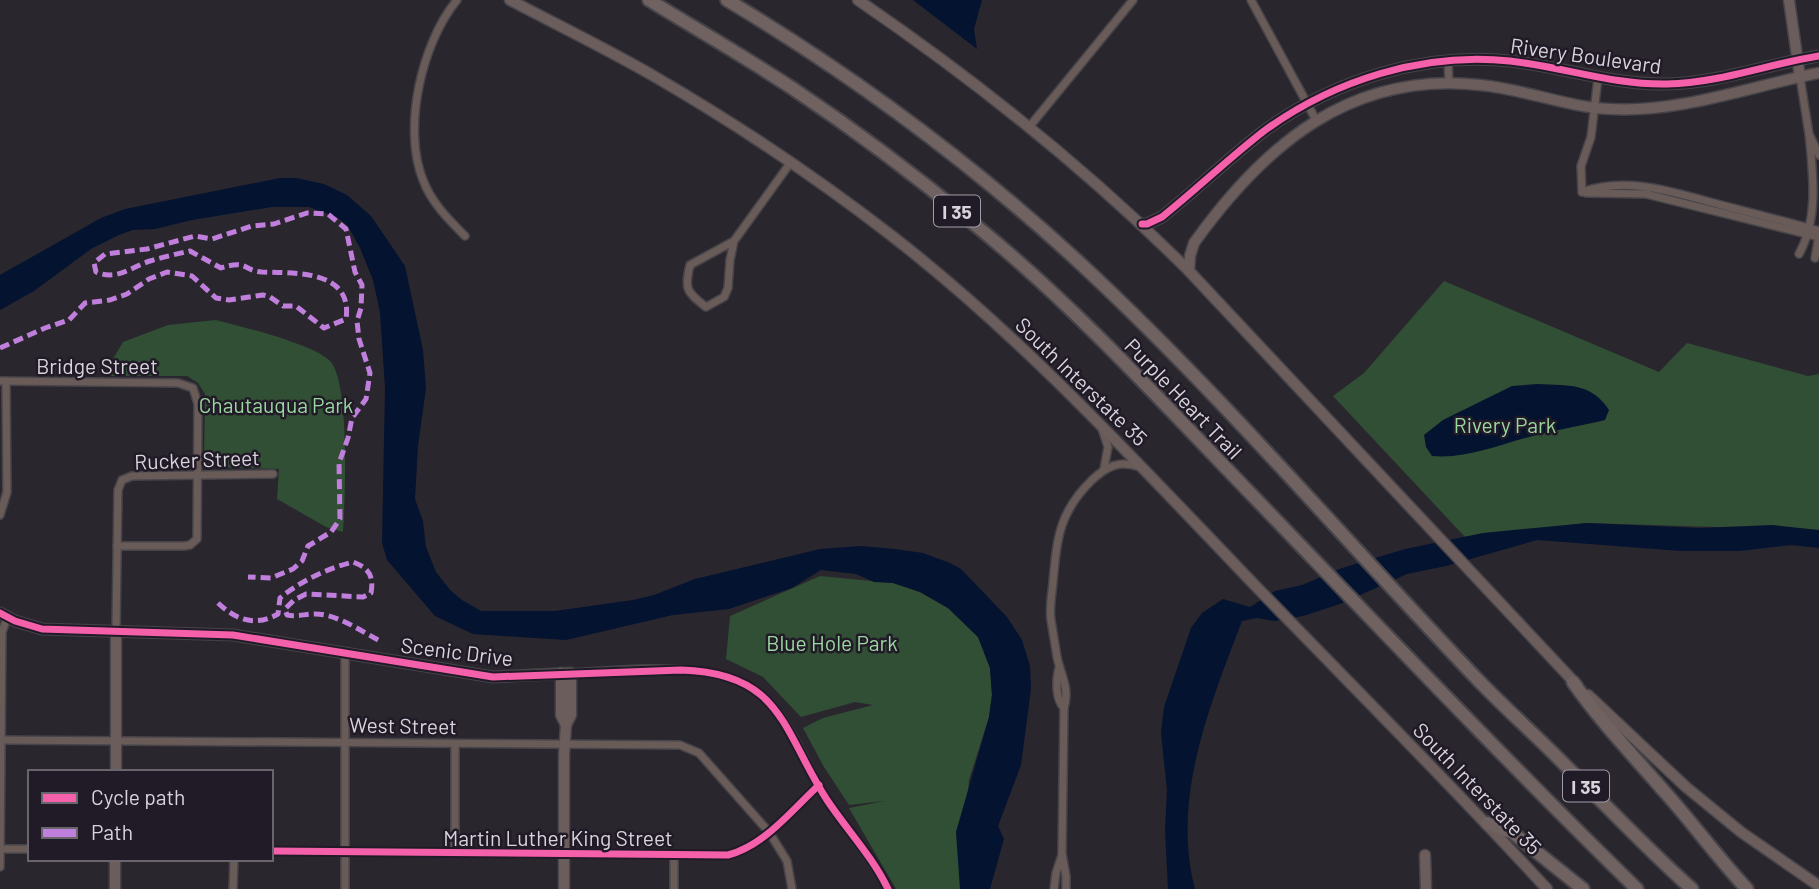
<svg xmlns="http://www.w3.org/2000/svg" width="1819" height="889" viewBox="0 0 1819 889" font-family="Barlow,sans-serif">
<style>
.green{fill:#304f34}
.water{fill:#041330}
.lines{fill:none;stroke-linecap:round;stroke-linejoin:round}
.street-casing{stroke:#464349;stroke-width:10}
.secondary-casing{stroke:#464349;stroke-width:13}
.highway-casing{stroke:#464349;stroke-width:16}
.street{stroke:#685b58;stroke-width:7}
.secondary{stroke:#6b5d5b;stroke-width:10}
.highway{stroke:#6f6261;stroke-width:12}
.quiet{stroke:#c07fdc;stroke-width:5;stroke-dasharray:10 5;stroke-linecap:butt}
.cycleway-casing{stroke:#211a27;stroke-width:11}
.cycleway{stroke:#f560ab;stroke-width:7}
.labels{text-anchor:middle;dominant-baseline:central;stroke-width:5;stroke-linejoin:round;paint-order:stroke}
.shield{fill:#211a27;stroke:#a19ca6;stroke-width:2}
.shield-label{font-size:19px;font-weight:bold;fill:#d8d4dc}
.street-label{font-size:21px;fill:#d8d4dc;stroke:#211a27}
.park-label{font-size:21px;fill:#9bd7a0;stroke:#211a27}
</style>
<rect width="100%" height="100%" fill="#2a262e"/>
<g class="green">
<polygon points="1444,281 1659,372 1687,343 1808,376 1819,374 1819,538 1716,527 1587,523 1465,537 1333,396 1364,373"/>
<path d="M216,320C242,327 315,344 331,362C350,386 345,500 343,532L326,527L277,499L279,469L209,467L204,459L205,394L198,383L187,376H103L123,342L168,325Z"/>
<polygon points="820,576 893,583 920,592 948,608 978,637 990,668 992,695 989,717 969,780 960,889 896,889 849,808 884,801 849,805 824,767 803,728 823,718 873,705 855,702 801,717 763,677 726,659 730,616"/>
</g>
<g class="water">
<polygon points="913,0 982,0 974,29 977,49"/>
<polygon points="280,178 296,178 324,184 347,195 371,216 405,266 423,350 426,388 418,446 415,499 423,521 426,547 436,572 450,590 462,600 481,611 555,611 633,600 654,595 695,579 820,549 861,546 895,549 923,553 950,563 961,569 1007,617 1022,640 1030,666 1031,689 1021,765 998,826 1004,839 990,889 960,889 956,832 989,717 992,695 990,668 978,637 948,608 920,592 893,583 874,582 856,574 821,570 792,588 729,609 673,615 566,640 473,634 435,616 387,560 382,543 385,388 380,312 373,280 360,248 348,226 337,217 309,207 272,207 192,220 155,229 133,230 119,235 91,249 34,291 0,310 0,275 101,218 125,209"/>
<path d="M1538,384C1568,386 1591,382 1609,410L1605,420C1580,426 1554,430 1529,437C1496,446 1465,459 1432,456L1426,447L1424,435L1443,420L1512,386Z"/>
<path d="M1587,523L1699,528L1772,525L1819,530V548L1791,545L1740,551H1681L1537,540L1446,566L1407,574L1340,604L1303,616L1275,621L1257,618L1242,621C1210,705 1171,798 1195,889H1168L1165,830L1167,790L1161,733L1164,707L1191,628L1202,613L1223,599L1250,607L1275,591L1302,585L1342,568L1405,549L1483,533Z"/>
</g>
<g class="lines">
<g class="street-casing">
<g id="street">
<path d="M457,0C422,42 402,128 423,180C431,202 448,219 465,236"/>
<polyline points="1251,0 1316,120"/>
<polyline points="1448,61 1449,84"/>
<polyline points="1800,77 1809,134"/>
<polyline points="1030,126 1133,0"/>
<path d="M1582,192C1630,175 1678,194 1725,206C1756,214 1788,222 1819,231"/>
<polyline points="1582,192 1581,166 1591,137 1598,78"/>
<polyline points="1586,193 1646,194 1819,237"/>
<path d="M734,241L690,265C684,290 687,292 706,307L724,297L728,288L730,260L734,241L791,162"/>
<path d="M1799,254C1819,218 1813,174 1809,134L1819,155"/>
<polyline points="1815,258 1819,235"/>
<polyline points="0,381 178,383 193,388 198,404 197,539 190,545 184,546 117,546"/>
<polyline points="1102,429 1108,447 1104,469"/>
<polyline points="0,515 7,492 6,381"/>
<polyline points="116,631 118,490 122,480 132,476 273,474"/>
<path d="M1059,668C1056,679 1055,699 1064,708"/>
<path d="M571,673C629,671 724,656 767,700C792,726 804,761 822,792C842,825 870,854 888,889"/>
<polyline points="0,740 680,745 699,753 769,832 787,861 792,889"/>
<polyline points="455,744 455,853"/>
<polyline points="0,849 30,849"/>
<path d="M271,851L728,855C765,845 791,811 819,785"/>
<polyline points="674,855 674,889"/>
<polyline points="0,867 2,632 7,618"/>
<polyline points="233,889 234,859"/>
<polyline points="345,889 345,653"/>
<polyline points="1054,889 1056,873 1062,855"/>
<path d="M1066,889V876L1062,854L1064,708C1070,688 1061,676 1057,657C1055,644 1053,632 1051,620C1049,608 1052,594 1053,582C1057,538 1059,512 1092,480C1107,466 1119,460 1140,467"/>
</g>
</g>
<g class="secondary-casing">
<g id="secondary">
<path d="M510,0C559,26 609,50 657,78C738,125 817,178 892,236C1021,336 1132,457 1245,575C1346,680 1449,782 1547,889"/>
<path d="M858,0C978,82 1086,168 1189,271L1577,685"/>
<polyline points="1789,0 1800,77"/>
<path d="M1142,224H1147L1162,217C1197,189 1229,158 1264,131C1334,80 1423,52 1510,61C1563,67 1613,85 1667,84C1719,83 1768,64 1819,56"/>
<path d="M1189,271L1190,256L1194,243C1265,144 1351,71 1480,85C1524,89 1566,107 1610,109C1681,113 1751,86 1819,73"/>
<polyline points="0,613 15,621 42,629 233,635 493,677 571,673 571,715 566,725 564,755 564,889"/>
<polyline points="561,673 561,715 566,725"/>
<polyline points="1588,695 1686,787 1741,832 1819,886"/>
<polyline points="116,772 116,631"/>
<polyline points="1425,855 1426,889"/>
<polyline points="115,889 115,859"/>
</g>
</g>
<g class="highway-casing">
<g id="highway">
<path d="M649,0C696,29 745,57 792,88C855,130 916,176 974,224C1075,306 1163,403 1253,496C1380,628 1506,761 1637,889"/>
<path d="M727,0C854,76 973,164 1082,265C1222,395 1347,543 1479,681C1508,711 1540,739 1569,769C1610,809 1649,851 1692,889"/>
<path d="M1573,682C1600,721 1632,754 1663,790C1692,822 1717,857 1747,889"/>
<polyline points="1487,823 1513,833 1583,889"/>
</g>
</g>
<use href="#street" class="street"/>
<use href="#secondary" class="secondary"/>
<use href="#highway" class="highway"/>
<g class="quiet">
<path d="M0,348L45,328L69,320L85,303L110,300L127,294L149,279L167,272L192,276L216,298L229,300L263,295L270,297L283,306H296L324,328L346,319C353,270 296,273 262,272C243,271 248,259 221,268L190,251C177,254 163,257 150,261C131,267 117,281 96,272L94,263L105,254L147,249L195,236L212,239L252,226L274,224L307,213L328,214L346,229L355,272L362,285L361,308L357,321L359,339L370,373L366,399L352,418L348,438L339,463L340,519L331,532L308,546L302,561L293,569L271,578L248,577"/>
<path d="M218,603C236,620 255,627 278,614L280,598C299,582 328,568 353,562C369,568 374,576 371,593L363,597L306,594L294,600L285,609L287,615C297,617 305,614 315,614C337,614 361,631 380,641"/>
</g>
<g class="cycleway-casing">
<g id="cycleway">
<path d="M1142,224H1147L1162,217C1197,189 1229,158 1264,131C1334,80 1423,52 1510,61C1563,67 1613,85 1667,84C1719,83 1768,64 1819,56"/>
<path d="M0,613L15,621L42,629L233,635L493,677L681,670C782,673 782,730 827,800C847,830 872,856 888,889"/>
<path d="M271,851L728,855C765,845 791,811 819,785"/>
</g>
</g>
<use href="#cycleway" class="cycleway"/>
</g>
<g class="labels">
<g class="shield">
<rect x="934" y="195.5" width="46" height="31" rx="5"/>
<rect x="1563" y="770.5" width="46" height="31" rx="5"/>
</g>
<g class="shield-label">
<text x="957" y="211">I 35</text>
<text x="1586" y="786">I 35</text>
</g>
<g class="street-label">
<text transform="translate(1586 55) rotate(8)">Rivery Boulevard</text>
<text x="97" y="365">Bridge Street</text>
<text transform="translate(1082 381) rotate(44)">South Interstate 35</text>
<text transform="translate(1184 398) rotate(46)">Purple Heart Trail</text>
<text transform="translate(197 459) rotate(-2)">Rucker Street</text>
<text transform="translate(457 651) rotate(7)">Scenic Drive</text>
<text transform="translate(403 725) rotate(1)">West Street</text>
<text transform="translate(1478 788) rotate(46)">South Interstate 35</text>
<text x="558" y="837">Martin Luther King Street</text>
</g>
<g class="park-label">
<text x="276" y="404">Chautauqua Park</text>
<text x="1505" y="424">Rivery Park</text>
<text x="832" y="642">Blue Hole Park</text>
</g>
</g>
<rect x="28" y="770" width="245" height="91" fill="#211a27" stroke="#6a646f" stroke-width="2"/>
<rect x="42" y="793" width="35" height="10" fill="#f560ab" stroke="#6a646f" stroke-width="2"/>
<text x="91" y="805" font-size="21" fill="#d8d4dc">Cycle path</text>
<rect x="42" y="828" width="35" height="10" fill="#c07fdc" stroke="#6a646f" stroke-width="2"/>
<text x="91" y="840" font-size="21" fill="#d8d4dc">Path</text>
</svg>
